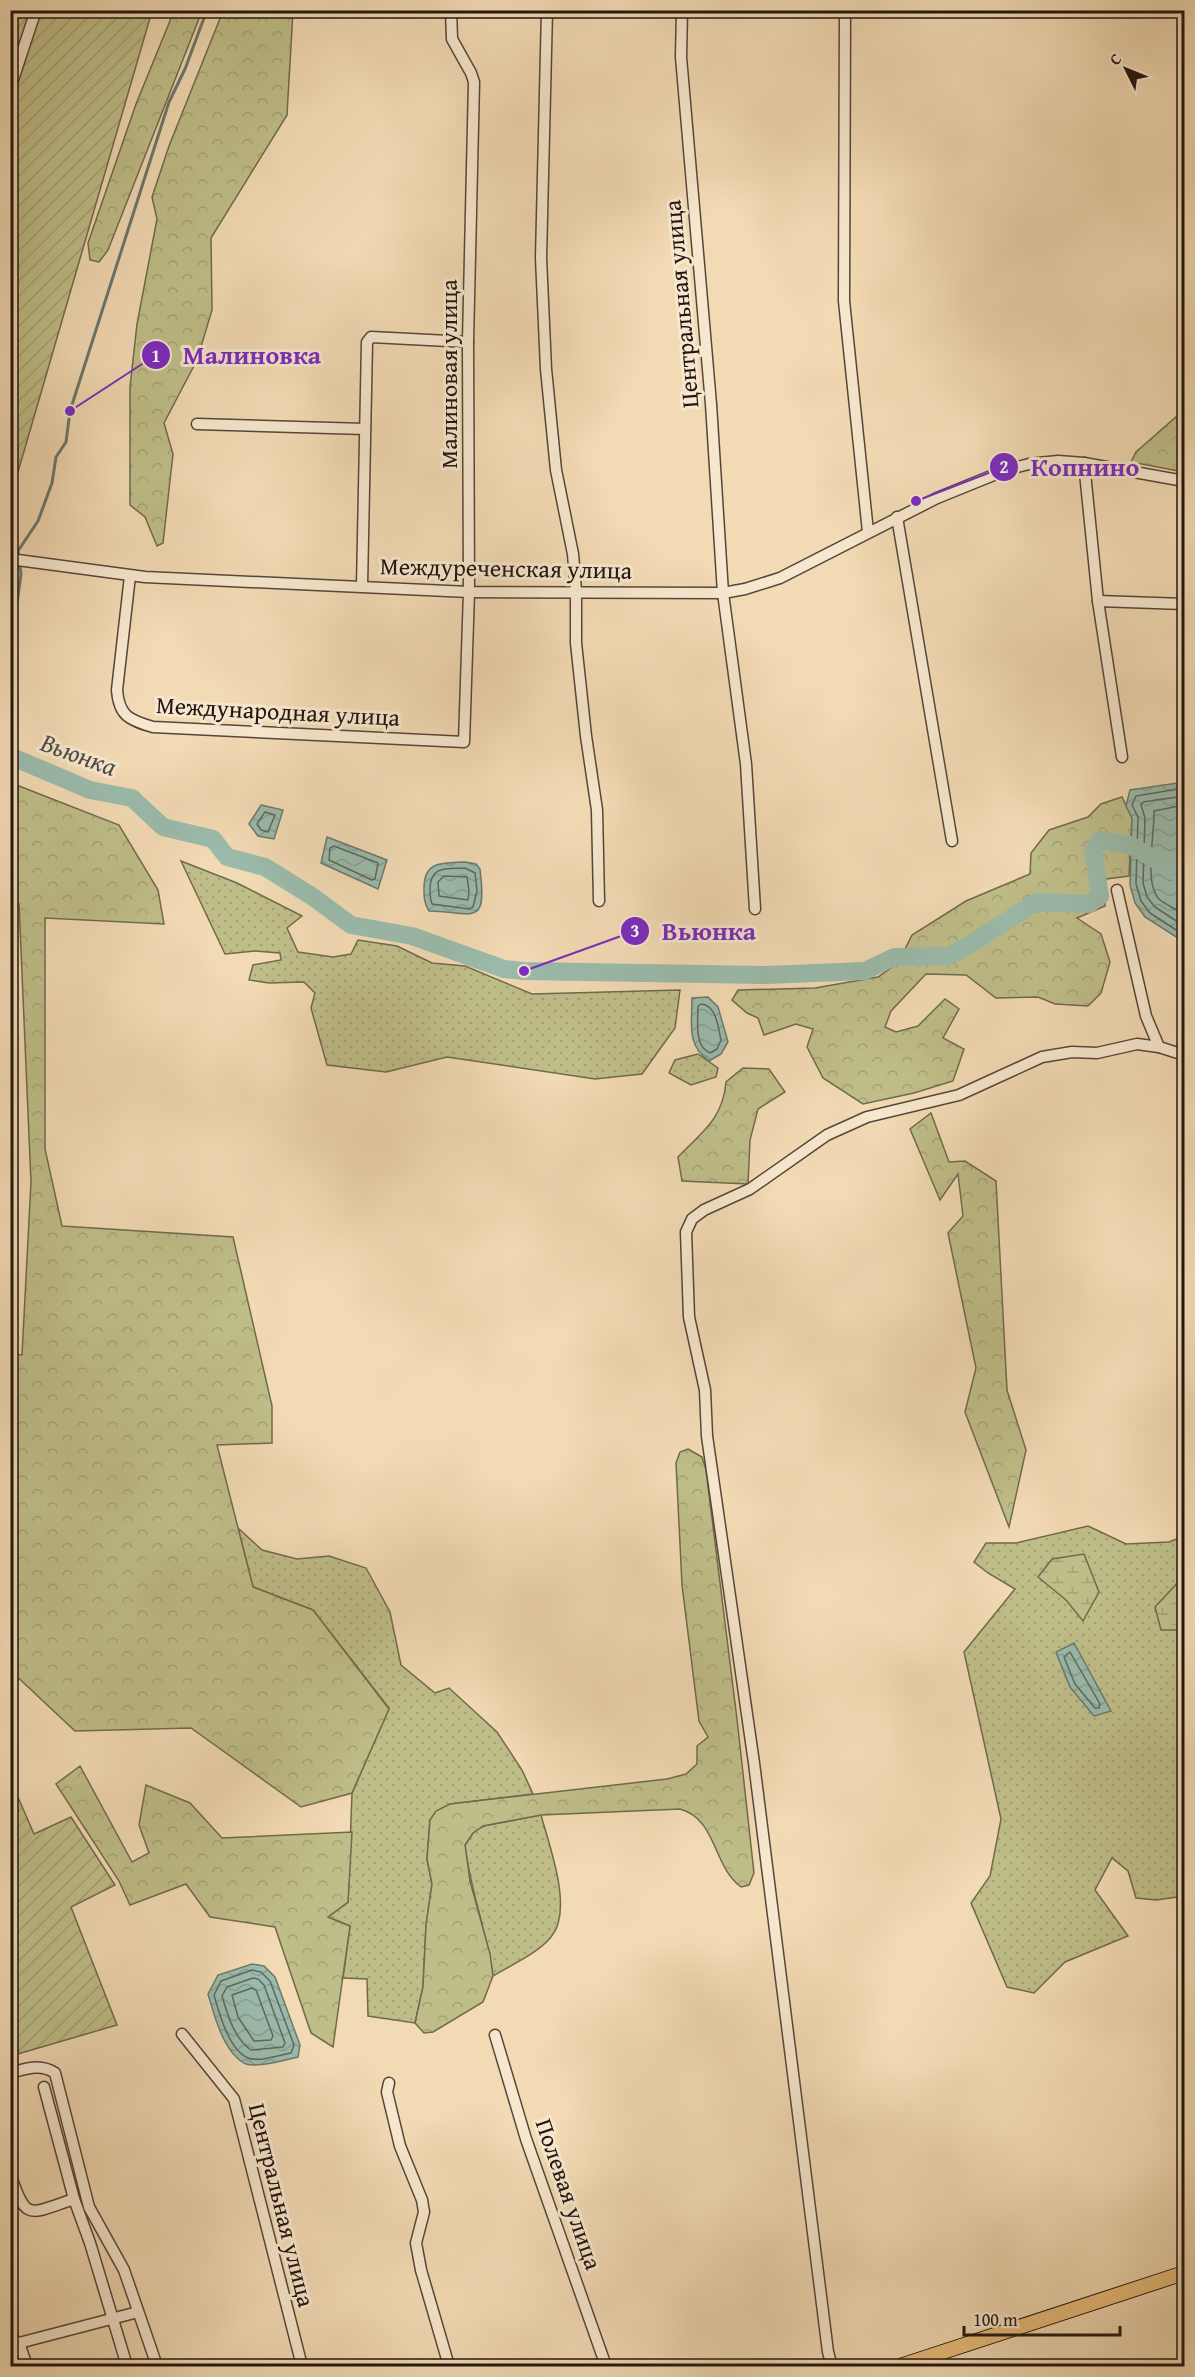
<svg xmlns="http://www.w3.org/2000/svg" width="1195" height="2377" viewBox="0 0 1195 2377" font-family="'Gentium Book Plus',serif">
<style>
.grass{fill:url(#grass-dots);stroke:#706a4c;stroke-width:1.5}
.forest{fill:url(#forest-crowns);stroke:#706a4c;stroke-width:1.5}
.wetland{fill:url(#wetland-marsh);stroke:#706a4c;stroke-width:1.5}
.garden{fill:url(#garden-furrows);stroke:#706a4c;stroke-width:1.5}
.water{fill:url(#water-waves);stroke:#6b796e;stroke-width:1.5}
.lines{fill:none;stroke-linecap:round;stroke-linejoin:round}
.shore{stroke:#5e685e;stroke-width:1.5}
.stream{stroke:#6b796e;stroke-width:3}
.river{stroke:#9bbbac;stroke-width:18}
.minor-casing{stroke:#564639;stroke-width:13}
.major-casing{stroke:#221510;stroke-width:16}
.minor{stroke:#f7e7ce;stroke-width:10}
.major{stroke:#e9bd7a;stroke-width:14}
.labels{text-anchor:middle;dominant-baseline:central;stroke-width:6;stroke-linejoin:round;paint-order:stroke}
.street-label{font-size:24px;fill:#221510;stroke:#f7e7ce}
.water-label{font-size:26px;font-style:italic;fill:#4c4f47;stroke:#f7e7ce}
.leader{fill:none;stroke:#7b2cbf;stroke-width:2}
.callout-dot{fill:#7b2cbf;stroke:#f7e7ce;stroke-width:2}
.mark-label{font-size:18px;text-anchor:middle;font-weight:bold;fill:#fff}
.callout-label{font-size:26px;text-anchor:middle;font-weight:bold;fill:#7b2cbf;stroke:#f7e7ce;stroke-width:6;stroke-linejoin:round;paint-order:stroke}
</style>
<defs>
<pattern id="grass-dots" width="8" height="8" patternUnits="userSpaceOnUse" patternTransform="scale(1.5)"><rect width="8" height="8" fill="#bfbe89"/><path d="M2 2h.1M6 6h.1" fill="none" stroke="#a4a275" stroke-width="1.8" stroke-linecap="round"/></pattern>
<pattern id="forest-crowns" width="20" height="18" patternUnits="userSpaceOnUse" patternTransform="scale(1.5)"><rect width="20" height="18" fill="#bfbe89"/><path d="M2 6a3 3 0 1 1 6 0M12 15a3 3 0 1 1 6 0" fill="none" stroke="#a4a275"/></pattern>
<pattern id="wetland-marsh" width="20" height="14" patternUnits="userSpaceOnUse" patternTransform="scale(1.5)"><rect width="20" height="14" fill="#bfbe89"/><path d="M1 5h8M5 5V1M11 12h8M15 12V8" fill="none" stroke="#a4a275"/></pattern>
<pattern id="garden-furrows" width="10" height="10" patternUnits="userSpaceOnUse" patternTransform="scale(1.5)"><rect width="10" height="10" fill="#bfbe89"/><path d="M-1 1l2-2M0 10L10 0M9 11l2-2" fill="none" stroke="#a4a275"/></pattern>
<pattern id="water-waves" width="16" height="10" patternUnits="userSpaceOnUse" patternTransform="scale(1.5)"><rect width="16" height="10" fill="#9bbbac"/><path d="M0 5q4-4 8 0t8 0" fill="none" stroke="#85a093"/></pattern>
</defs>
<rect width="100%" height="100%" fill="#f2dab4"/>
<filter id="stains"><feTurbulence type="fractalNoise" baseFrequency=".00333" numOctaves="4"/><feColorMatrix values="0 0 0 0 .2 0 0 0 0 .09 0 0 0 0 .02 0 0 0 .5 -.17"/></filter>
<radialGradient id="worn" r=".72"><stop offset=".6" stop-color="#630" stop-opacity="0"/><stop offset="1" stop-color="#630" stop-opacity=".3"/></radialGradient>
<g class="grass">
<polygon points="181,861 237,883 302,916 287,928 298,952 333,957 351,954 358,940 397,946 432,963 465,966 532,994 680,990 675,1028 642,1074 595,1079 447,1057 386,1072 327,1065 311,1008 315,993 304,982 269,983 249,980 253,965 281,960 280,953 255,951 225,954"/>
<polygon points="698,1054 718,1068 716,1077 691,1085 669,1073 675,1060"/>
<polygon points="1088,1526 1126,1544 1169,1542 1184,1536 1184,1896 1156,1900 1136,1898 1128,1871 1112,1858 1095,1890 1128,1936 1065,1962 1034,1993 1007,1987 971,1903 990,1876 1001,1819 964,1652 1015,1589 988,1573 974,1562 986,1543 1016,1543"/>
<polygon points="238,1528 262,1550 297,1559 329,1556 366,1568 390,1612 401,1665 435,1693 449,1688 497,1732 522,1770 533,1794 450,1804 430,1820 427,1859 432,1884 426,1925 423,1987 415,2023 368,2016 367,1979 343,1978 350,1926 328,1917 348,1902 352,1793 389,1708 313,1610 253,1587"/>
<path d="M541,1815C549,1845 574,1910 551,1937C537,1954 511,1965 493,1976C487,1932 470,1890 465,1845L473,1833L483,1826Z"/>
</g>
<g class="forest">
<polygon points="174,11 202,11 108,250 99,262 90,260 88,243 136,104"/>
<polygon points="223,11 293,11 287,115 211,238 212,310 197,360 164,423 173,454 163,543 157,546 145,517 130,505 130,387 137,324 157,219 152,197 169,146"/>
<polygon points="1184,410 1184,472 1131,462 1136,452"/>
<polygon points="19,786 119,825 158,890 164,924 45,918 45,1149 62,1226 233,1237 272,1406 272,1443 217,1445 253,1587 313,1610 389,1709 352,1793 301,1807 191,1728 75,1731 11,1671 10,1354 22,1355 31,1182 19,904 10,904 11,802"/>
<polygon points="1122,797 1132,818 1129,876 1106,879 1105,906 1077,918 1101,934 1110,962 1101,993 1088,1006 1055,1004 1038,997 996,998 966,975 926,974 891,1011 885,1027 896,1032 918,1026 945,999 959,1009 943,1038 964,1049 953,1081 914,1093 863,1104 823,1078 807,1047 813,1029 796,1024 764,1035 758,1018 747,1013 732,1000 738,990 815,988 878,977 898,963 912,935 966,901 1030,874 1031,853 1049,830 1088,817 1101,804"/>
<path d="M743,1068L769,1069L785,1092L758,1109L750,1140L748,1184L682,1181L678,1157C702,1132 723,1119 726,1082Z"/>
<polygon points="931,1113 949,1162 965,1161 996,1181 1007,1390 1026,1450 1009,1527 965,1412 976,1368 948,1233 963,1216 958,1174 940,1200 910,1129"/>
<path d="M688,1449L702,1457L706,1470L737,1719L754,1873L749,1885L741,1887C713,1867 717,1819 680,1809L541,1815L483,1826L473,1833L465,1845L470,1881L490,1954L493,1976L483,2002L433,2032L424,2033L415,2023L423,1987L426,1925L432,1884L427,1859L430,1820L436,1811L450,1804L667,1779L686,1774L697,1764V1746L708,1737L699,1721L682,1585L676,1463L680,1452Z"/>
<polygon points="80,1766 132,1862 149,1853 139,1825 146,1785 190,1803 222,1838 352,1832 348,1902 328,1917 350,1926 333,2047 311,2033 275,1927 210,1917 186,1884 130,1905 119,1881 56,1784"/>
</g>
<g class="wetland">
<polygon points="1084,1554 1099,1592 1083,1621 1066,1600 1038,1577 1052,1559"/>
<polygon points="1181,1579 1184,1582 1184,1630 1161,1630 1155,1607"/>
</g>
<g class="garden">
<polygon points="11,11 152,11 11,496"/>
<polygon points="10,1779 34,1834 71,1817 115,1885 71,1907 117,2025 11,2056"/>
</g>
<g class="water">
<polygon points="1184,782 1184,942 1145,917 1135,903 1130,885 1132,818 1126,806 1130,790"/>
<polygon points="261,805 283,810 274,839 258,836 249,824"/>
<polygon points="327,837 387,860 378,889 321,863"/>
<path d="M465,862L476,864L480,869C487,928 475,912 429,911C424,903 424,897 424,888C424,860 444,863 465,862Z"/>
<path d="M708,997L718,1007L728,1042L721,1054L709,1061C686,1045 692,1023 692,998Z"/>
<polygon points="1074,1643 1111,1711 1094,1716 1070,1687 1056,1652"/>
<path d="M252,1964L264,1966L275,1977L300,2045L298,2057C286,2060 258,2068 246,2064C224,2054 214,2015 208,1994L218,1975Z"/>
</g>
<g class="lines">
<g class="shore">
<polyline points="1184,788 1136,796 1132,805 1138,817 1136,884 1141,901 1150,913 1184,935"/>
<polyline points="1184,796 1143,802 1141,805 1145,818 1143,883 1147,897 1155,907 1184,926"/>
<path d="M1184,805L1154,811C1155,832 1143,885 1160,900C1167,905 1177,910 1184,915"/>
<polygon points="265,812 275,815 268,832 261,830 257,824"/>
<polygon points="334,846 378,863 375,879 372,880 329,860 330,848"/>
<path d="M465,868L475,873L477,891L473,907L469,909L432,904C430,899 430,895 430,890C430,865 446,869 465,868Z"/>
<polygon points="444,876 467,877 469,891 468,900 439,896 438,882"/>
<path d="M701,1004C717,1005 718,1028 721,1040L717,1049L710,1053C694,1046 698,1022 698,1006Z"/>
<polygon points="1070,1652 1100,1704 1099,1708 1095,1708 1075,1684 1064,1657"/>
<path d="M252,1970L261,1972L270,1981L294,2045L291,2053C280,2055 260,2062 248,2058C229,2050 219,2013 214,1995L221,1981Z"/>
<path d="M253,1978L258,1979L264,1985L285,2043L283,2047L251,2050C234,2038 228,2016 222,1996L227,1987Z"/>
<polygon points="252,1988 256,1990 273,2036 271,2040 254,2041 238,2017 232,1995"/>
</g>
<polyline class="stream" points="10,630 14,625 21,574 18,551 38,521 52,483 56,457 66,442 70,411 169,102 185,69 207,10"/>
<polyline class="river" points="10,756 90,790 132,798 163,827 213,839 227,857 265,867 313,897 351,925 412,936 504,969 524,971 766,975 865,971 894,957 949,956 974,942 1036,902 1089,904 1100,896 1093,850 1101,840 1130,845 1184,876"/>
<g class="minor-casing">
<g id="minor">
<polyline points="547,10 541,258 546,369 556,470 573,554 576,591 576,643 586,736 597,810 599,901"/>
<polyline points="682,10 681,57 711,404 723,593 746,764 755,909"/>
<polyline points="845,10 844,301 868,532"/>
<polyline points="10,89 36,10"/>
<polyline points="197,424 365,429"/>
<polyline points="1084,463 1098,601 1122,757"/>
<polyline points="897,517 952,841"/>
<polyline points="10,559 145,577 469,592 723,593 745,589 780,578 937,498 1006,470 1029,464 1058,461 1084,463 1184,481"/>
<path d="M130,576L117,690C119,716 129,720 153,727L464,742L469,592L468,342L474,82L471,73L452,39L451,10"/>
<polyline points="362,586 367,342 371,337 468,342"/>
<polyline points="1098,601 1184,604"/>
<polyline points="1117,890 1146,1016 1159,1047 1184,1055"/>
<polyline points="182,2034 234,2099 302,2366"/>
<polyline points="495,2035 526,2139 606,2366"/>
<path d="M10,2073C26,2069 40,2063 55,2073L89,2207L124,2270L157,2366"/>
<polyline points="389,2083 387,2092 400,2146 422,2200 424,2212 416,2243 421,2270 449,2366"/>
<polyline points="44,2087 74,2199 90,2243 127,2366"/>
<path d="M10,2173C26,2223 29,2214 74,2199"/>
<polyline points="10,2338 19,2343 138,2312"/>
<polyline points="19,2343 27,2366"/>
<polyline points="832,2366 828,2352 754,1763 707,1436 705,1390 689,1317 686,1232 692,1219 704,1210 750,1189 827,1135 867,1117 959,1095 1042,1057 1072,1052 1097,1053 1137,1044 1159,1047"/>
</g>
</g>
<g class="major-casing">
<polyline id="major" points="900,2366 1184,2273"/>
</g>
<use href="#minor" class="minor"/>
<use href="#major" class="major"/>
</g>
<g class="labels">
<g class="street-label">
<text transform="translate(681 304) rotate(-95)">Центральная улица</text>
<text transform="translate(448 374) rotate(-90)">Малиновая улица</text>
<text transform="translate(506 568) rotate(1)">Междуреченская улица</text>
<text transform="translate(278 711) rotate(3)">Международная улица</text>
<text transform="translate(569 2194) rotate(71)">Полевая улица</text>
<text transform="translate(282 2205) rotate(76)">Центральная улица</text>
</g>
<g class="water-label">
<text transform="translate(79 754) rotate(20)">Вьюнка</text>
</g>
</g>
<path class="leader" d="M70 411L156 355M916 501L1004 467M524 971L635 931"/>
<g class="callout-dot">
<circle cx="70" cy="411" r="6"/>
<circle cx="916" cy="501" r="6"/>
<circle cx="524" cy="971" r="6"/>
<circle cx="156" cy="355" r="15"/>
<circle cx="1004" cy="467" r="15"/>
<circle cx="635" cy="931" r="15"/>
</g>
<g class="mark-label">
<text x="156" y="362">1</text>
<text x="1004" y="473">2</text>
<text x="635" y="937">3</text>
</g>
<g class="callout-label">
<text x="252" y="364">Малиновка</text>
<text x="1085" y="476">Копнино</text>
<text x="709" y="940">Вьюнка</text>
</g>
<rect width="1195" height="2377" fill="none" stroke="#f2dab4" stroke-width="36"/>
<rect x="12" y="12" width="1171" height="2353" fill="none" stroke="#221510" stroke-width="3"/>
<rect x="18" y="18" width="1159" height="2341" fill="none" stroke="#221510" stroke-width="1.5"/>
<g transform="translate(1126 69) rotate(313)" stroke="#f7e7ce" stroke-width="4.5" paint-order="stroke">
<path d="M0-4.5L10 22L0 15L-10 22Z" fill="#221510"/>
<text y="-9" font-size="16" font-weight="bold" text-anchor="middle" fill="#221510">С</text>
</g>
<path d="M964 2326v9h156v-9" fill="none" stroke="#221510" stroke-width="3"/>
<text x="973" y="2326" font-size="18" fill="#221510" stroke="#f7e7ce" stroke-width="4.5" paint-order="stroke">100 m</text>
<rect width="100%" height="100%" filter="url(#stains)"/>
<rect width="100%" height="100%" fill="url(#worn)"/>
</svg>
